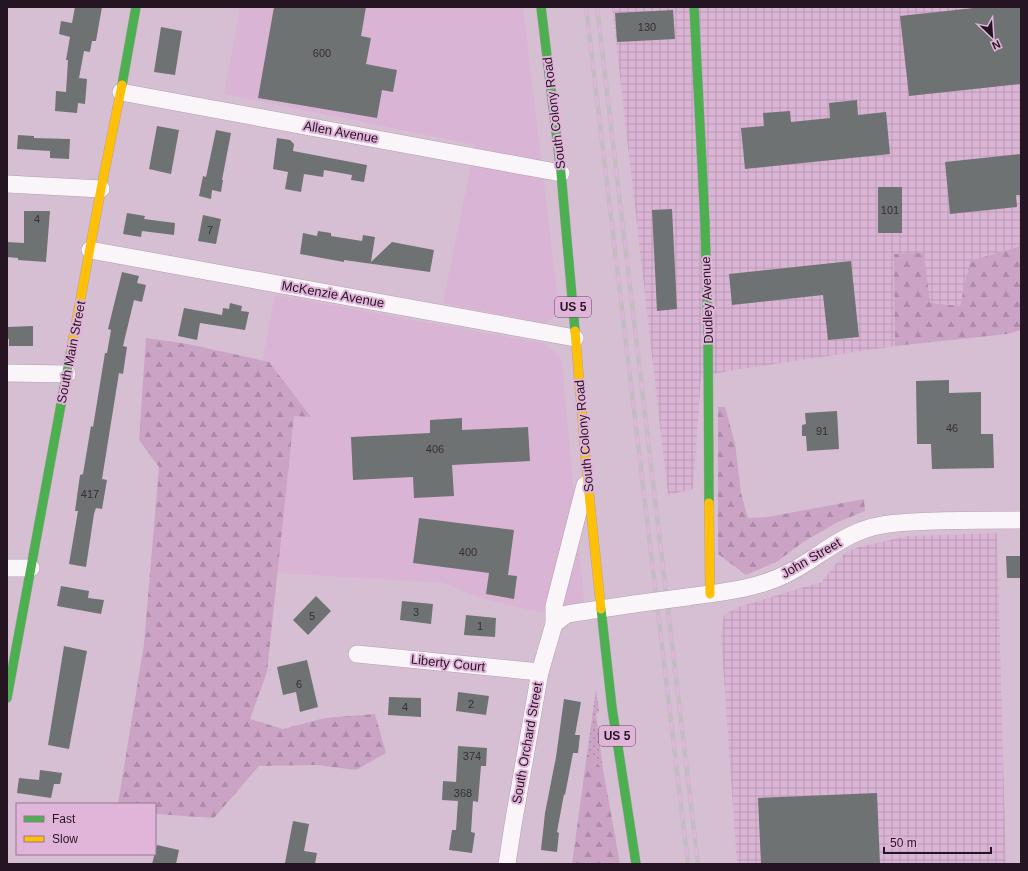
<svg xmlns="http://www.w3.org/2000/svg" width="1028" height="871" viewBox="0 0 1028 871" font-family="Arial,sans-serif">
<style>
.built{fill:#dab4d4}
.industrial{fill:url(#industrial-grid)}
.grass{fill:url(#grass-dots)}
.forest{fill:url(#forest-firs)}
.building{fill:#6f7273}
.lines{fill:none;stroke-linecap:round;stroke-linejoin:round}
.street-casing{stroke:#b29faf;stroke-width:18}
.fast-casing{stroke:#b29faf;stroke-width:10}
.slow-casing{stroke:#b29faf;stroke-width:10}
.street{stroke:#f9f5f8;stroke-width:17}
.fast{stroke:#4caf50;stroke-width:9}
.slow{stroke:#ffc107;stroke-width:9}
.rail-casing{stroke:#c3bcc2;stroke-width:4.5}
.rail{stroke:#e1b5da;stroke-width:3;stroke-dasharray:9;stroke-linecap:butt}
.street-bridge-casing{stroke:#b29faf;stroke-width:18;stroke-linecap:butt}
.street-bridge{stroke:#f9f5f8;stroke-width:17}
.labels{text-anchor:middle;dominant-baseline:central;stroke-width:4;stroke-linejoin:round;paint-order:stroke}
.number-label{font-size:11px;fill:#382c37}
.shield{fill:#e1b5da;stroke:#5d455a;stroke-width:1}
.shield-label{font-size:12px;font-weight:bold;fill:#251523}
.street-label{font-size:13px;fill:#251523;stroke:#e1b5da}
</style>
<defs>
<pattern id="industrial-grid" width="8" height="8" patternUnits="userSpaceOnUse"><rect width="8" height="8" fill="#dab4d4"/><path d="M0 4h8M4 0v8" fill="none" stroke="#bb9ab6"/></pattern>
<pattern id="grass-dots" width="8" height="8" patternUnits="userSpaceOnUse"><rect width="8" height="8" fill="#cba3c5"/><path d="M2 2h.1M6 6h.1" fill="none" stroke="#ae8ba9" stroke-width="1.8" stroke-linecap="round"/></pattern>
<pattern id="forest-firs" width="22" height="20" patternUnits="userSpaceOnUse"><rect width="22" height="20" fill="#cba3c5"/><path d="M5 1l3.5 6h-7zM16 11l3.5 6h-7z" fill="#ae8ba9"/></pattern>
</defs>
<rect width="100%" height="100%" fill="#d7bfd3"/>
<g class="built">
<polygon points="240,7 523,7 559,308 555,317 544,323 443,303 475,145 224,94"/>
<polygon points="275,295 542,343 559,355 562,362 584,602 542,613 484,599 443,583 277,573 294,416 310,416 262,361"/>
</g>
<g class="industrial">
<polygon points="612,7 1021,7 1021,246 971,261 960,306 930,303 894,254 895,346 728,371 701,377 693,489 668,495"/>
<polygon points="997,533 1006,864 737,864 721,636 724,615 738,607 821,582 845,553 859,547 907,536"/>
</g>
<polygon class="grass" points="596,689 599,711 596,714 603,769 587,754"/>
<g class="forest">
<polygon points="1021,246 1021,330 1007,334 895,346 894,254 924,253 930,303 960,306 970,261"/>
<polygon points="146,338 188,344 269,362 311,417 294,416 267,672 250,719 283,729 325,718 375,714 386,753 356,770 316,765 259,766 214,818 155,814 155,804 118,804 144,644 159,467 139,440"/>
<polygon points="718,407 725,407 735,443 741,493 748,518 768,517 864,499 865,511 838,522 803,542 778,561 746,575 718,554"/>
<polygon points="587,754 603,769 620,864 572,864"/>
</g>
<g class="building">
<polygon points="75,7 102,7 96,41 92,41 90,52 84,51 79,78 87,79 85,104 78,103 77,113 55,111 56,91 66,92 68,60 66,60 70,37 59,34 61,21 72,23"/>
<polygon points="274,7 366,7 361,36 371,38 366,64 397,70 393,92 382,90 377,118 258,98"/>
<polygon points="983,7 1021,7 1021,84 909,96 900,16"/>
<polygon points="673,10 675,39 617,42 615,13"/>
<polygon points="161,27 182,31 175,75 154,72"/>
<polygon points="857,100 858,115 886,112 890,154 745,169 741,128 764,126 763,113 790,111 791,122 830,118 829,103"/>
<polygon points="157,126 179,130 171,174 149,169"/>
<polygon points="216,130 231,133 222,180 223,180 221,192 212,190 211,199 199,196 203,176 206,177"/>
<polygon points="18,135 34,136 34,138 70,139 69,159 50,158 50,151 17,149"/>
<polygon points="277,138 290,140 294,144 293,151 367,165 364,182 351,180 352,175 324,170 323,177 304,174 301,192 285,189 288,172 273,169"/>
<polygon points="1021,154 1021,195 1016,195 1017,207 950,214 945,162"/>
<rect x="878" y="187" width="24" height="46"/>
<polygon points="672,209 677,309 657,311 652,210"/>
<polygon points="24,211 50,211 46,262 18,260 18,258 7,257 7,242 24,243"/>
<polygon points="127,213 145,216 144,219 175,223 174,235 142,231 141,237 123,234"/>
<polygon points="203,215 221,219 216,244 198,241"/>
<polygon points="318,231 331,233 331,236 362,241 363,235 375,237 371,262 392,242 434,250 430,272 344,260 344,262 300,254 303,233 317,236"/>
<polygon points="851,261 859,337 828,340 823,295 732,305 729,274"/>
<polygon points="122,272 139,276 137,283 146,285 142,302 134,300 123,346 127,347 123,374 119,373 102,479 107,480 102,509 96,508 94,514 86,567 69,564 78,511 75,511 80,475 83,474 91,426 93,427 105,353 107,353 111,330 108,329"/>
<polygon points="230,303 242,306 241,311 249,312 245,330 200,323 197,340 178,336 184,308 222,315 223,308 229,309"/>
<polygon points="33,326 33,346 9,346 9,339 7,339 7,327"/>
<polygon points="949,380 949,393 981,392 981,434 993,434 994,468 932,469 931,444 917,444 916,381"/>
<polygon points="837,411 839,449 807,451 806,436 802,436 802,425 806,424 805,413"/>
<polygon points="462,418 462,430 528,427 530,461 452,465 454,496 414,498 413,477 353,480 351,437 430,433 430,420"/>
<polygon points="419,518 514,530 508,575 517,576 514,599 486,594 489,573 413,563"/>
<polygon points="1006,556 1021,556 1021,578 1007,578"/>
<polygon points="61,586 89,591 88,598 104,600 101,614 57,606"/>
<polygon points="316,596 331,611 308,635 293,620"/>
<polygon points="402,601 433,604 431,624 400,620"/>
<polygon points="466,615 496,618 495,637 464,635"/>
<polygon points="64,646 87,651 69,749 48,745"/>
<polygon points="307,660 318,707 300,712 296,692 283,695 277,667"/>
<polygon points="458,692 489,696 486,715 456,711"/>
<polygon points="389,697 421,698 421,717 388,715"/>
<polygon points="564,699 581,702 575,735 580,735 578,753 573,753 565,795 564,794 557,832 559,833 557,852 541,850 545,813 556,757"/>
<polygon points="458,746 487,748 486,766 481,766 478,802 473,801 471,832 475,833 472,853 449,850 452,830 456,830 458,801 442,800 443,781 456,782"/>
<polygon points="40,770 62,773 60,784 54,784 51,798 17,793 19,778 39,780"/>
<polygon points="877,793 880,864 761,864 758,798"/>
<polygon points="293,821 309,824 304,851 317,853 315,864 293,864 285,863"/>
<polygon points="157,845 179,850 176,864 152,864"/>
</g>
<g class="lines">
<g class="street-casing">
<g id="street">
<polyline points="121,92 561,173"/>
<polyline points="7,184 101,189"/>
<polyline points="90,250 575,338"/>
<polyline points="7,373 67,374"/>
<polyline points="7,568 31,568"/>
<path d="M687,597C722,592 759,589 790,572C814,560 833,542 858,532C882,522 910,522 936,521C964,520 993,520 1021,520"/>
<polyline points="554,624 567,614 634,604"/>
<polyline points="357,654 540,672"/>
<polyline points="507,864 513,825 540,672 554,624 554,606 585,485"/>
</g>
</g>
<g class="fast-casing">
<g id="fast">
<polyline points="541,7 561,173 575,331"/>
<polyline points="694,7 705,224 708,332 709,503"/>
<polyline points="122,85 136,7"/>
<polyline points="601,609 612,708 636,864"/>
<polyline points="7,698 71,350"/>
</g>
</g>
<g class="slow-casing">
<g id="slow">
<polyline points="575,331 587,474 601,609"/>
<polyline points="71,350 101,189 122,85"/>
<polyline points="709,503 710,594"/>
</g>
</g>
<use href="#street" class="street"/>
<use href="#fast" class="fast"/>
<use href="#slow" class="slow"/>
<g class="rail-casing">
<g id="rail">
<polyline points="586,7 688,864"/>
<polyline points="597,7 698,864"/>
</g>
</g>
<use href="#rail" class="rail"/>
<g class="street-bridge-casing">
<polyline id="street-bridge" points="634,604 687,597"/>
</g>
<use href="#street-bridge" class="street-bridge"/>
</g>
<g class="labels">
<g class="number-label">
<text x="647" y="27">130</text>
<text x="322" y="53">600</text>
<text x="890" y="210">101</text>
<text x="37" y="219">4</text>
<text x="210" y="230">7</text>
<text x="952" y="428">46</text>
<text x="822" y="431">91</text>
<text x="435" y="449">406</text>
<text x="90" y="494">417</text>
<text x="468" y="552">400</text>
<text x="416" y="612">3</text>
<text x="312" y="616">5</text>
<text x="480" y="626">1</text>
<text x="299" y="684">6</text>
<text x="471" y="704">2</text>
<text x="405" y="707">4</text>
<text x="472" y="756">374</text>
<text x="463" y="793">368</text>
</g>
<g class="shield">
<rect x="555" y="297" width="36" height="20" rx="3"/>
<rect x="599" y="726" width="36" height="20" rx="3"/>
</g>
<g class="shield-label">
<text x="573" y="307">US 5</text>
<text x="617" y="736">US 5</text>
</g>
<g class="street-label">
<text transform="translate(554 113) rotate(-97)">South Colony Road</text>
<text transform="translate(341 132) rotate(10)">Allen Avenue</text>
<text transform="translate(333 294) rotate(10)">McKenzie Avenue</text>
<text transform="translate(707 300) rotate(-92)">Dudley Avenue</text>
<text transform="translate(71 352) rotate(-79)">South Main Street</text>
<text transform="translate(584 436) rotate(-95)">South Colony Road</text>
<text transform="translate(811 558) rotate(-30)">John Street</text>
<text transform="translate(448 663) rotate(6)">Liberty Court</text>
<text transform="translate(527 743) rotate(-80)">South Orchard Street</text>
</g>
</g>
<rect width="1028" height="871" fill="none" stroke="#251523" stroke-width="16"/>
<rect x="16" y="803" width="140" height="52" fill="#e1b5da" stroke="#967591"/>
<rect x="24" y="816" width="20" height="6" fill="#4caf50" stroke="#967591"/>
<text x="52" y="823" font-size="12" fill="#251523">Fast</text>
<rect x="24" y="836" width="20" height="6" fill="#ffc107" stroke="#967591"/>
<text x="52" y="843" font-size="12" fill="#251523">Slow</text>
<g transform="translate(992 36) rotate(155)" stroke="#e1b5da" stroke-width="3" paint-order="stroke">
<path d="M0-3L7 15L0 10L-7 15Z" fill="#251523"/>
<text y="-6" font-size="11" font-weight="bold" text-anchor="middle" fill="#251523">N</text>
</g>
<path d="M884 847v6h107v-6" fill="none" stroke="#251523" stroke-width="2"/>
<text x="890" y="847" font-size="12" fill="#251523" stroke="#e1b5da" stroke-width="3" paint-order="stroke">50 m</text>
</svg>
